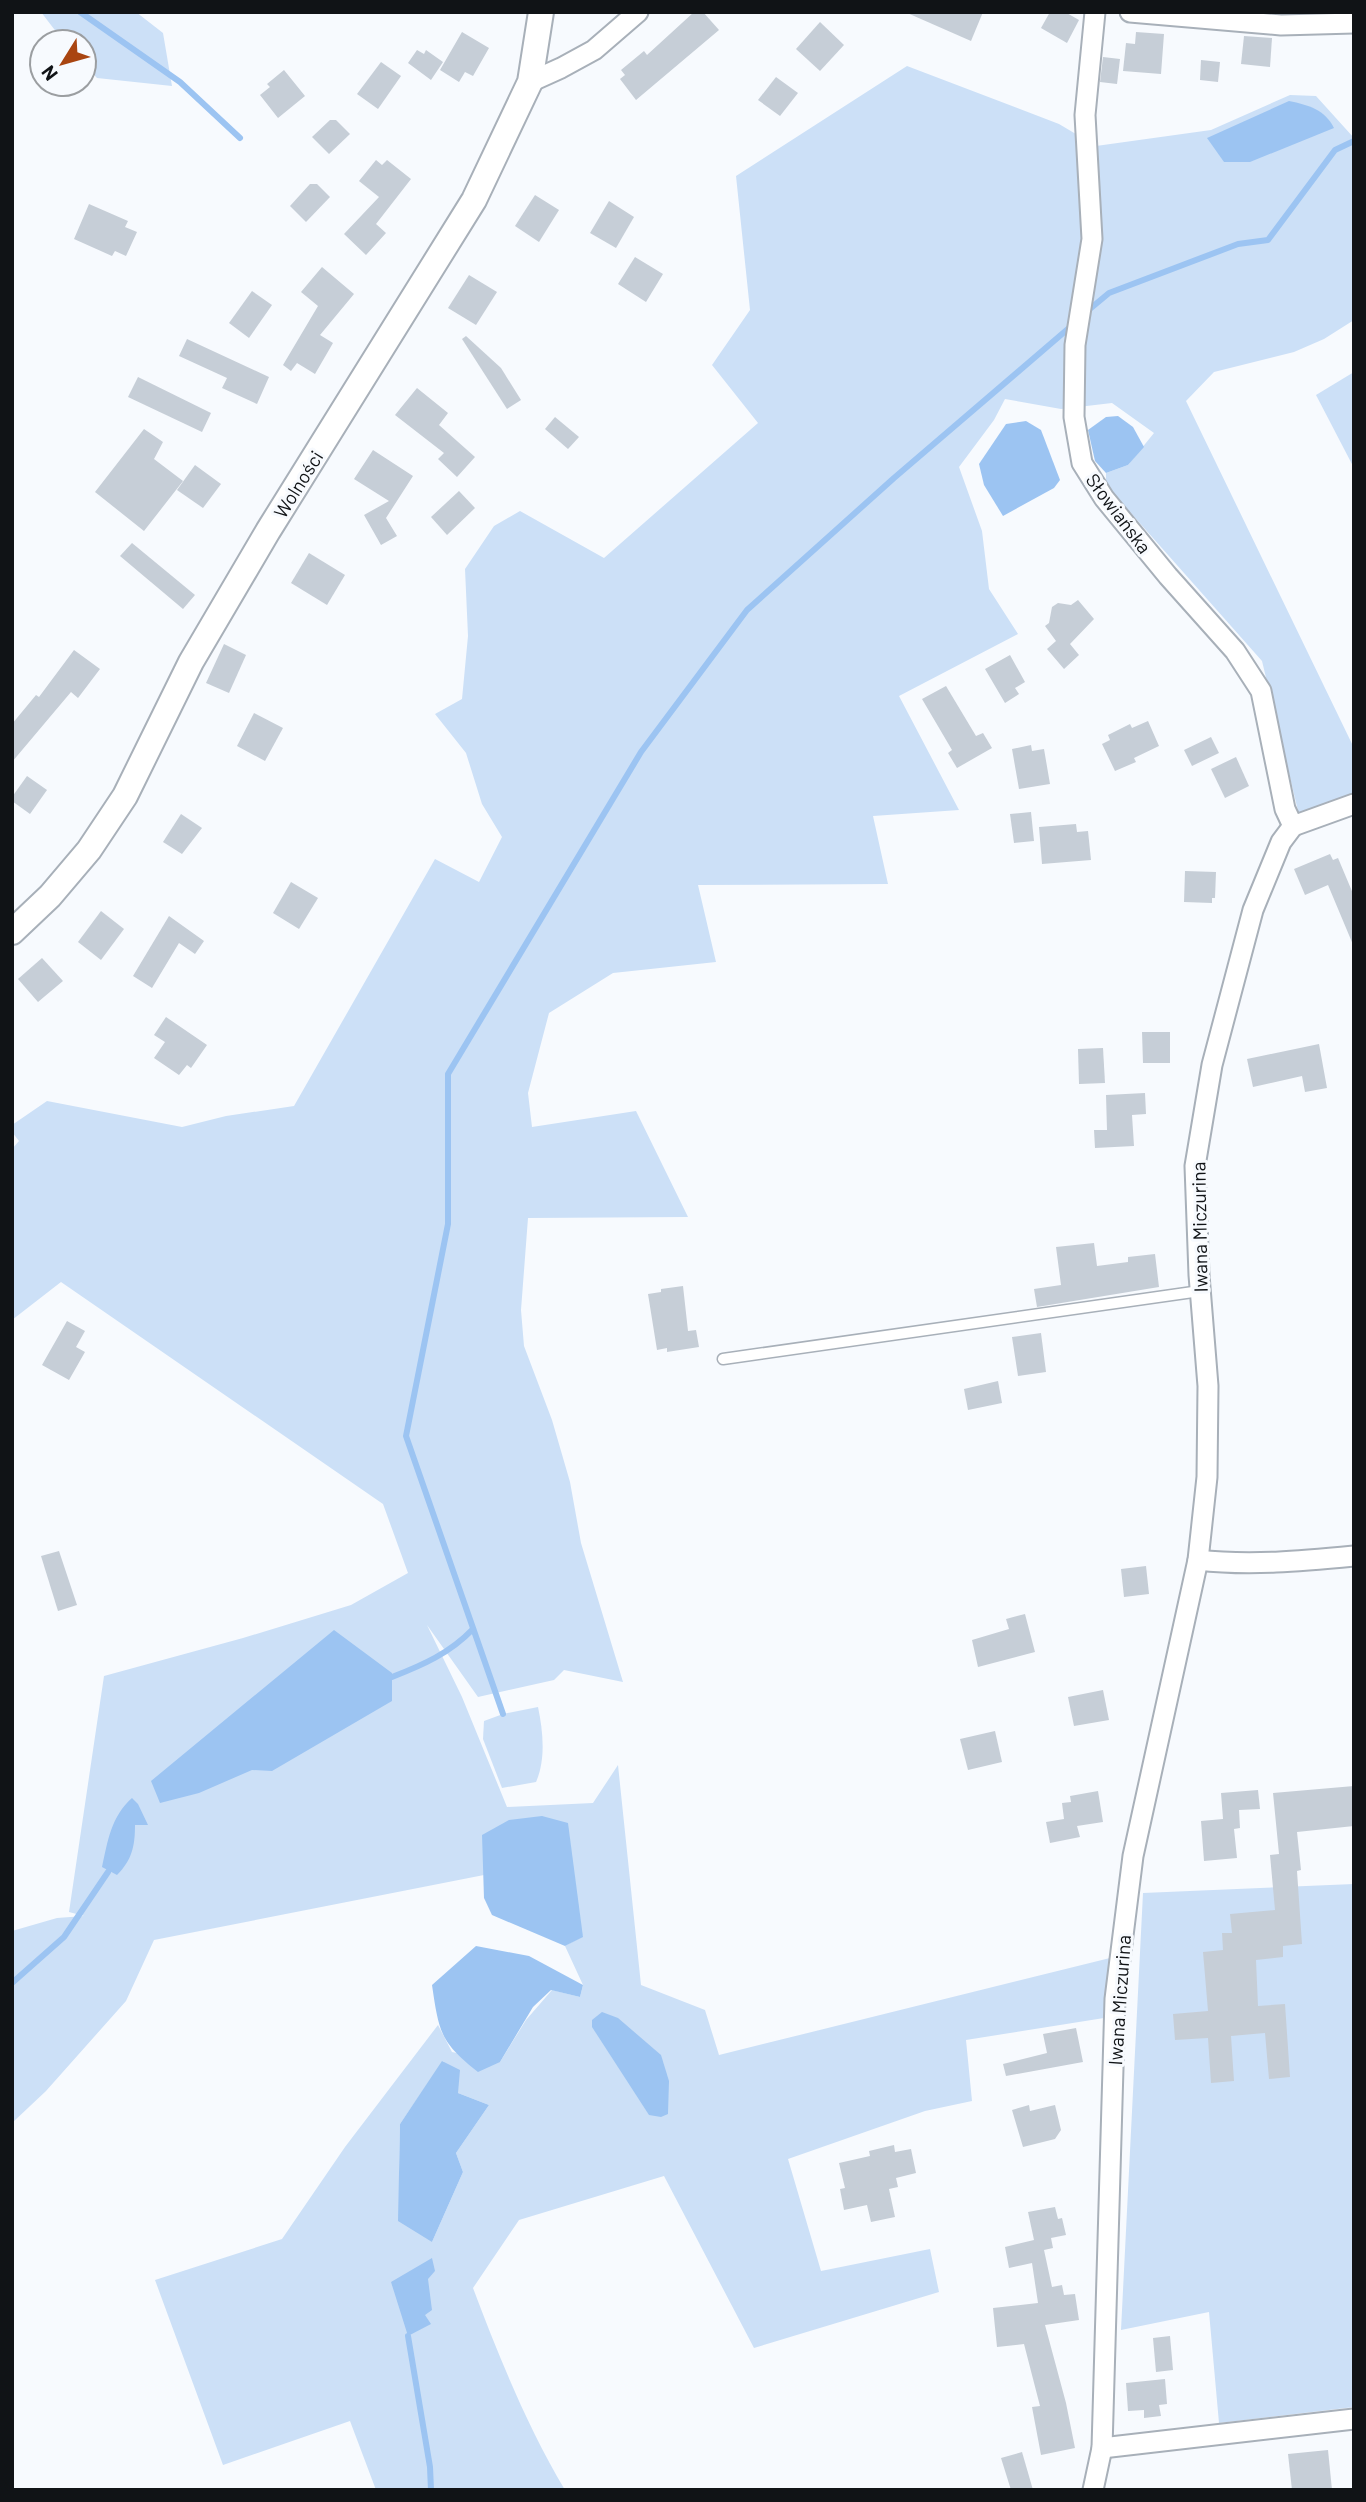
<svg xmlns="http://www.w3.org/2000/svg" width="1366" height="2502" viewBox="0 0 1366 2502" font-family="Barlow,sans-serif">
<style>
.green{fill:#cce0f7;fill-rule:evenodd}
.water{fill:#9cc4f2}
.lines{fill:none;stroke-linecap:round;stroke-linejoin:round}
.stream{stroke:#9cc4f2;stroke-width:6}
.building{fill:#c6ced7}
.service-casing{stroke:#a8b0b9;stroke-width:13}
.minor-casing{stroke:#a8b0b9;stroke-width:23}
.tertiary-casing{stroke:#a8b0b9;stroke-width:28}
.service{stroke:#fff;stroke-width:10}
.minor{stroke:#fff;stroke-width:19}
.tertiary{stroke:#fff;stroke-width:24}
.labels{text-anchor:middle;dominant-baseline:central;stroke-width:6;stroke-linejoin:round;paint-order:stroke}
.street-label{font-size:19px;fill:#101316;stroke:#f7fafe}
</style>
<rect width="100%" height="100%" fill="#f7fafe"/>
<g class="green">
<polygon points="41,12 136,12 163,33 172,86 97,78 84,64 84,42 64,42"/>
<path d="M907,66L1059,124L1096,146L1211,130L1290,95L1316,96L1354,138V320L1324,339L1294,352L1214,372L1186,401L1354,748V796L1299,815L1262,661L1106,485V473L1128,465L1154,433L1112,403L1061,409L1005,399L994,420L959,467L982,531L989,589L1018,634L899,696L959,810L873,816L888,884L698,885L716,962L613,973L549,1013L528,1093L532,1127L636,1111L688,1217L528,1218L521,1310L524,1346L552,1420L570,1482L581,1543L623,1682L564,1670L554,1680L478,1697L427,1625L462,1697L507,1807L593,1803L618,1765L641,1985L705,2010L719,2055L1110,1958L1104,2018L966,2040L972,2101L925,2111L788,2159L821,2271L930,2249L939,2292L754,2348L664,2176L519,2220L473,2288C499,2357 527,2426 565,2490H376L350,2421L223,2465L155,2280L282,2239L345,2147L438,2025L452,2052L500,2062L526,2020L552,1990L580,1997L583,1985L565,1946L583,1936L483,1835L484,1875L154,1940L126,2001L46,2091L12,2123V1931L57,1918L84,1916L69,1912L104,1676L243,1638L351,1605L408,1573L383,1504L61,1282L12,1320V1149L19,1141L12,1132V1125L47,1101L182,1127L226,1116L294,1106L435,859L479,882L502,837L482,804L466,753L435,714L462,699L468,636L465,569L494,526L520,511L604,558L758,423L712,365L750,310L736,176ZM443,2061L458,2093L489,2105L456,2153L463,2172L432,2242L399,2177L400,2124Z"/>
<polygon points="1354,372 1354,468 1316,395"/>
<path d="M538,1707C543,1731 546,1759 536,1782L502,1788L483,1739L484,1721L503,1714Z"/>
<polygon points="1354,1884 1354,2407 1219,2423 1209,2312 1121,2330 1143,1893"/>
</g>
<g class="water">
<path d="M1289,101C1309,105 1325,110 1334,128L1250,162H1224L1207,138Z"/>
<polygon points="1118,416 1133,427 1144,447 1128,465 1106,473 1095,461 1088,430 1106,417"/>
<polygon points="1026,421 1041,430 1060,480 1054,488 1003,516 984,485 979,464 1006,424"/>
<polygon points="334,1630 392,1673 392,1701 272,1771 252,1770 199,1793 160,1803 151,1781"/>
<path d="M132,1798L138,1804L148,1825H135C135,1846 132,1860 117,1875L102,1867C108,1840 111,1817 132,1798Z"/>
<polygon points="542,1816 568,1823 583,1937 565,1946 492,1915 484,1898 482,1835 509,1820"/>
<path d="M476,1946L529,1956L583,1985L580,1997L551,1990L533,2007L500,2062L478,2072C440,2042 439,2032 432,1985Z"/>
<polygon points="602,2012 618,2018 661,2055 669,2081 668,2114 661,2117 649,2115 592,2027 592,2020"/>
<polygon points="442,2061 460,2070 458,2093 489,2105 456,2153 463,2172 432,2242 398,2221 400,2124"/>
<polygon points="432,2258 435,2271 428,2279 432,2310 425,2315 431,2324 408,2336 391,2282"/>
</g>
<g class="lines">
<g class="stream">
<polyline points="80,12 180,82 240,138"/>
<polyline points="1091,308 1109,293 1238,244 1268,240 1335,150 1354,141"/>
<path d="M392,1677C423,1665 450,1653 473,1629"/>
<polyline points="503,1714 406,1436 448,1224 448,1074 641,752 747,610 894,478 1069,328"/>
<polyline points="12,1983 64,1937 108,1872"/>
<polyline points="408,2336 430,2467 431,2490"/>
</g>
</g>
<g class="building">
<polygon points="694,12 703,12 719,30 636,100 620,79 625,75 621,70 644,51 647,55"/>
<polygon points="905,12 983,12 971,41"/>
<polygon points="1050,12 1065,12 1079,20 1067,43 1041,28"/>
<polygon points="820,22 844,45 820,71 796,49"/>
<polygon points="462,32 489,48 473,76 465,72 459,82 440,70"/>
<polygon points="1136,32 1164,34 1161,74 1123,71 1126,43 1135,44"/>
<polygon points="1244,36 1272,38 1270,67 1241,64"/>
<polygon points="417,50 424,54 426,50 443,62 431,80 408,63"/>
<polygon points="1103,57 1120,59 1117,84 1100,82"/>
<polygon points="1201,60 1220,62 1218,82 1200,80"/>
<polygon points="381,62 401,76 378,109 357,94"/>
<polygon points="284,70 305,96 278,118 260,95 270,87 267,84"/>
<polygon points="776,77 798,93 780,116 758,100"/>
<polygon points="330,120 336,120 350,134 329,154 312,137"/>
<polygon points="376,160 382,165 387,160 411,179 376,224 386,233 366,255 344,234 379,197 359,181"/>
<polygon points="310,184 317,184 330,197 306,222 290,206"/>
<polygon points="535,195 559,210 539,242 515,226"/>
<polygon points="609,201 634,217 616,248 590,233"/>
<polygon points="89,204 128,221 125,227 137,232 126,256 115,251 112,256 74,239"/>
<polygon points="635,257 663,274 646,302 618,284"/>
<polygon points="322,267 354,294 320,335 333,343 315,374 297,363 291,371 283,365 318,306 301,292"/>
<polygon points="469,275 497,292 476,325 448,308"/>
<polygon points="252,291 272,305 249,338 229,323"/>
<polygon points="466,336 501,368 521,400 507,409 462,339"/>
<polygon points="187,339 269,377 257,404 222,388 227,378 179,356"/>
<polygon points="138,377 211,413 202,432 128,397"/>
<polygon points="417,388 448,413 439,425 475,457 457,477 438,459 444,453 395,415"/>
<polygon points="555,417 579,437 568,449 545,429"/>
<polygon points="144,429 163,442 154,459 183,481 144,531 95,492"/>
<polygon points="373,450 413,476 386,518 397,536 381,545 364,515 389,501 354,479"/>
<polygon points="195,465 221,484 203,508 177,490"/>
<polygon points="459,491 475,508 447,535 431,517"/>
<polygon points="132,543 195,595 183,609 120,556"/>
<polygon points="309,553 345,575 327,605 291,583"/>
<polygon points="1078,600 1094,619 1070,644 1079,655 1064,669 1047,649 1056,641 1045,626 1049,623 1052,607 1058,603 1071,605"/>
<polygon points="224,644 246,655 229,693 206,683"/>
<polygon points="74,650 100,669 78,698 71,692 12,762 12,724 36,695 39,697"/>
<polygon points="1010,655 1025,682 1015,688 1019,694 1005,703 985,669"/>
<polygon points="946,686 976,736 983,733 992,748 957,768 948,753 952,750 922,699"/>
<polygon points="254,713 283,728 265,761 237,746"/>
<polygon points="1148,721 1159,746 1134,758 1136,762 1115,771 1102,744 1110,740 1108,735 1130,724 1132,728"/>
<polygon points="1211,737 1219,753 1192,766 1184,750"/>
<polygon points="1031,745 1032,751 1044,749 1050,784 1019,789 1012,749"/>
<polygon points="1236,757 1249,786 1225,798 1211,769"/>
<polygon points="27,776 47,790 30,814 12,801 12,797"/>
<polygon points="1031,812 1034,841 1014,843 1010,814"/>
<polygon points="181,814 202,828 182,854 163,842"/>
<polygon points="1076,824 1077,832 1088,831 1091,860 1042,864 1039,827"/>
<polygon points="1330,854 1333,860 1338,858 1354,896 1354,947 1328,885 1305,895 1294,869"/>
<polygon points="1185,871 1216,872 1215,898 1212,898 1212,903 1184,902"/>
<polygon points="291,882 318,898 299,929 273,913"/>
<polygon points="101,911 124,929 101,960 78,942"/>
<polygon points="169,916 204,941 195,954 179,943 152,988 133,976"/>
<polygon points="42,958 63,981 38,1002 18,979"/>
<polygon points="166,1017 207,1045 191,1068 187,1065 179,1075 154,1058 165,1042 154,1035"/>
<polygon points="1142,1032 1170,1032 1170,1063 1143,1063"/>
<polygon points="1319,1044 1327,1088 1305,1092 1302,1076 1253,1087 1247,1059"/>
<polygon points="1103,1048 1105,1083 1079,1084 1078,1049"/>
<polygon points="1145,1093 1146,1114 1132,1115 1134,1146 1095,1148 1094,1130 1107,1130 1106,1095"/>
<polygon points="1094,1243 1097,1266 1128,1262 1128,1257 1155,1254 1159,1287 1037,1307 1034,1289 1061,1285 1056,1247"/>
<polygon points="683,1286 688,1331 696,1330 699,1347 667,1352 667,1348 657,1350 648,1294 661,1292 661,1289"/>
<polygon points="67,1321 85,1331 76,1347 85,1352 69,1380 42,1365"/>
<polygon points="1041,1333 1046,1372 1018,1376 1012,1337"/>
<polygon points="998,1381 1002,1403 968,1410 964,1389"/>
<polygon points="59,1551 77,1605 58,1611 41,1556"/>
<polygon points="1146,1566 1149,1594 1124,1597 1121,1569"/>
<polygon points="1025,1614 1035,1652 978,1667 972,1640 1009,1629 1006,1619"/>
<polygon points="1103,1690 1109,1720 1074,1726 1068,1697"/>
<polygon points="995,1731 1002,1762 968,1770 960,1739"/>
<polygon points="1354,1786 1354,1826 1297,1832 1301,1870 1297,1871 1302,1944 1283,1946 1283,1957 1256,1960 1258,2006 1285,2004 1290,2077 1269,2079 1265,2033 1231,2036 1234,2081 1211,2083 1208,2038 1175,2040 1173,2014 1208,2011 1203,1952 1223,1950 1222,1933 1232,1933 1230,1914 1275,1910 1270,1855 1279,1854 1273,1793"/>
<polygon points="1258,1790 1260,1809 1239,1810 1240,1828 1234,1829 1237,1858 1204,1861 1201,1821 1223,1819 1221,1793"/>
<polygon points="1098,1791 1103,1822 1077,1826 1080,1837 1050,1843 1046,1822 1064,1819 1062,1803 1071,1802 1070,1796"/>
<polygon points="1076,2028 1083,2062 1006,2076 1003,2064 1047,2053 1043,2034"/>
<polygon points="1029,2105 1030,2111 1055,2105 1061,2130 1055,2139 1023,2147 1012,2110"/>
<polygon points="894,2145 895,2152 911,2149 916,2173 896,2178 898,2187 889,2189 895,2217 871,2222 867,2205 844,2210 840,2189 845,2188 839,2163 870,2156 869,2151"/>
<polygon points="1055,2207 1058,2219 1062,2218 1066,2235 1051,2238 1053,2248 1044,2250 1052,2287 1062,2285 1064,2295 1075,2294 1079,2320 1045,2325 1066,2403 1075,2448 1041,2455 1032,2407 1040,2406 1024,2344 997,2347 993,2308 1038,2303 1032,2263 1009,2268 1005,2247 1034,2240 1028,2212"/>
<polygon points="1170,2336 1173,2370 1156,2372 1153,2338"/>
<polygon points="1165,2379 1167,2404 1159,2405 1161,2416 1144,2418 1144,2410 1128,2411 1126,2383"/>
<polygon points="1328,2450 1332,2490 1292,2490 1288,2454"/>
<polygon points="1022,2452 1033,2490 1011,2490 1001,2458"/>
</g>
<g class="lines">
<g class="service-casing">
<polyline id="service" points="723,1359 1200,1291"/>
</g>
<g class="minor-casing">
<g id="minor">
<polyline points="1095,12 1085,115 1092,239 1075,345 1074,417 1082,463 1104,498 1168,576 1235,651 1261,691 1285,809 1293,826"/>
<polyline points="1130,12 1281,25 1354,23"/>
<polyline points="530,82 561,68 594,50 638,12"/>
<polyline points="1293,826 1354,804"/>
<path d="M1198,1560C1250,1566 1302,1561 1354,1556"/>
<polyline points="1102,2448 1354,2419"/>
<polyline points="1093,2490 1102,2448 1115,1999 1133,1856 1198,1560 1207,1477 1208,1386 1199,1275 1195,1166 1212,1065 1253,910 1281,842 1293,826"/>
</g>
</g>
<g class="tertiary-casing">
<polyline id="tertiary" points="12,932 50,896 89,850 125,796 191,662 268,531 474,200 530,82 541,12"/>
</g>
<use href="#service" class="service"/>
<use href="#minor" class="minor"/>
<use href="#tertiary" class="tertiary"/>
</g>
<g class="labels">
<g class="street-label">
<text transform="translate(298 484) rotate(-58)">Wolności</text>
<text transform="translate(1119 513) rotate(53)">Słowiańska</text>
<text transform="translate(1199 1227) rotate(-91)">Iwana Miczurina</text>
<text transform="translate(1119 2000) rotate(-86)">Iwana Miczurina</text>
</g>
</g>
<rect width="1366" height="2502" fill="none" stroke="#101316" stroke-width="28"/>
<g transform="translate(63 63) rotate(233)"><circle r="33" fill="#f7fafe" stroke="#9b9ea1" stroke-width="2"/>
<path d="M0-5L12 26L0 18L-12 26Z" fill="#a94511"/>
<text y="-10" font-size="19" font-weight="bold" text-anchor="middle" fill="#101316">N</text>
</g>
</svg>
